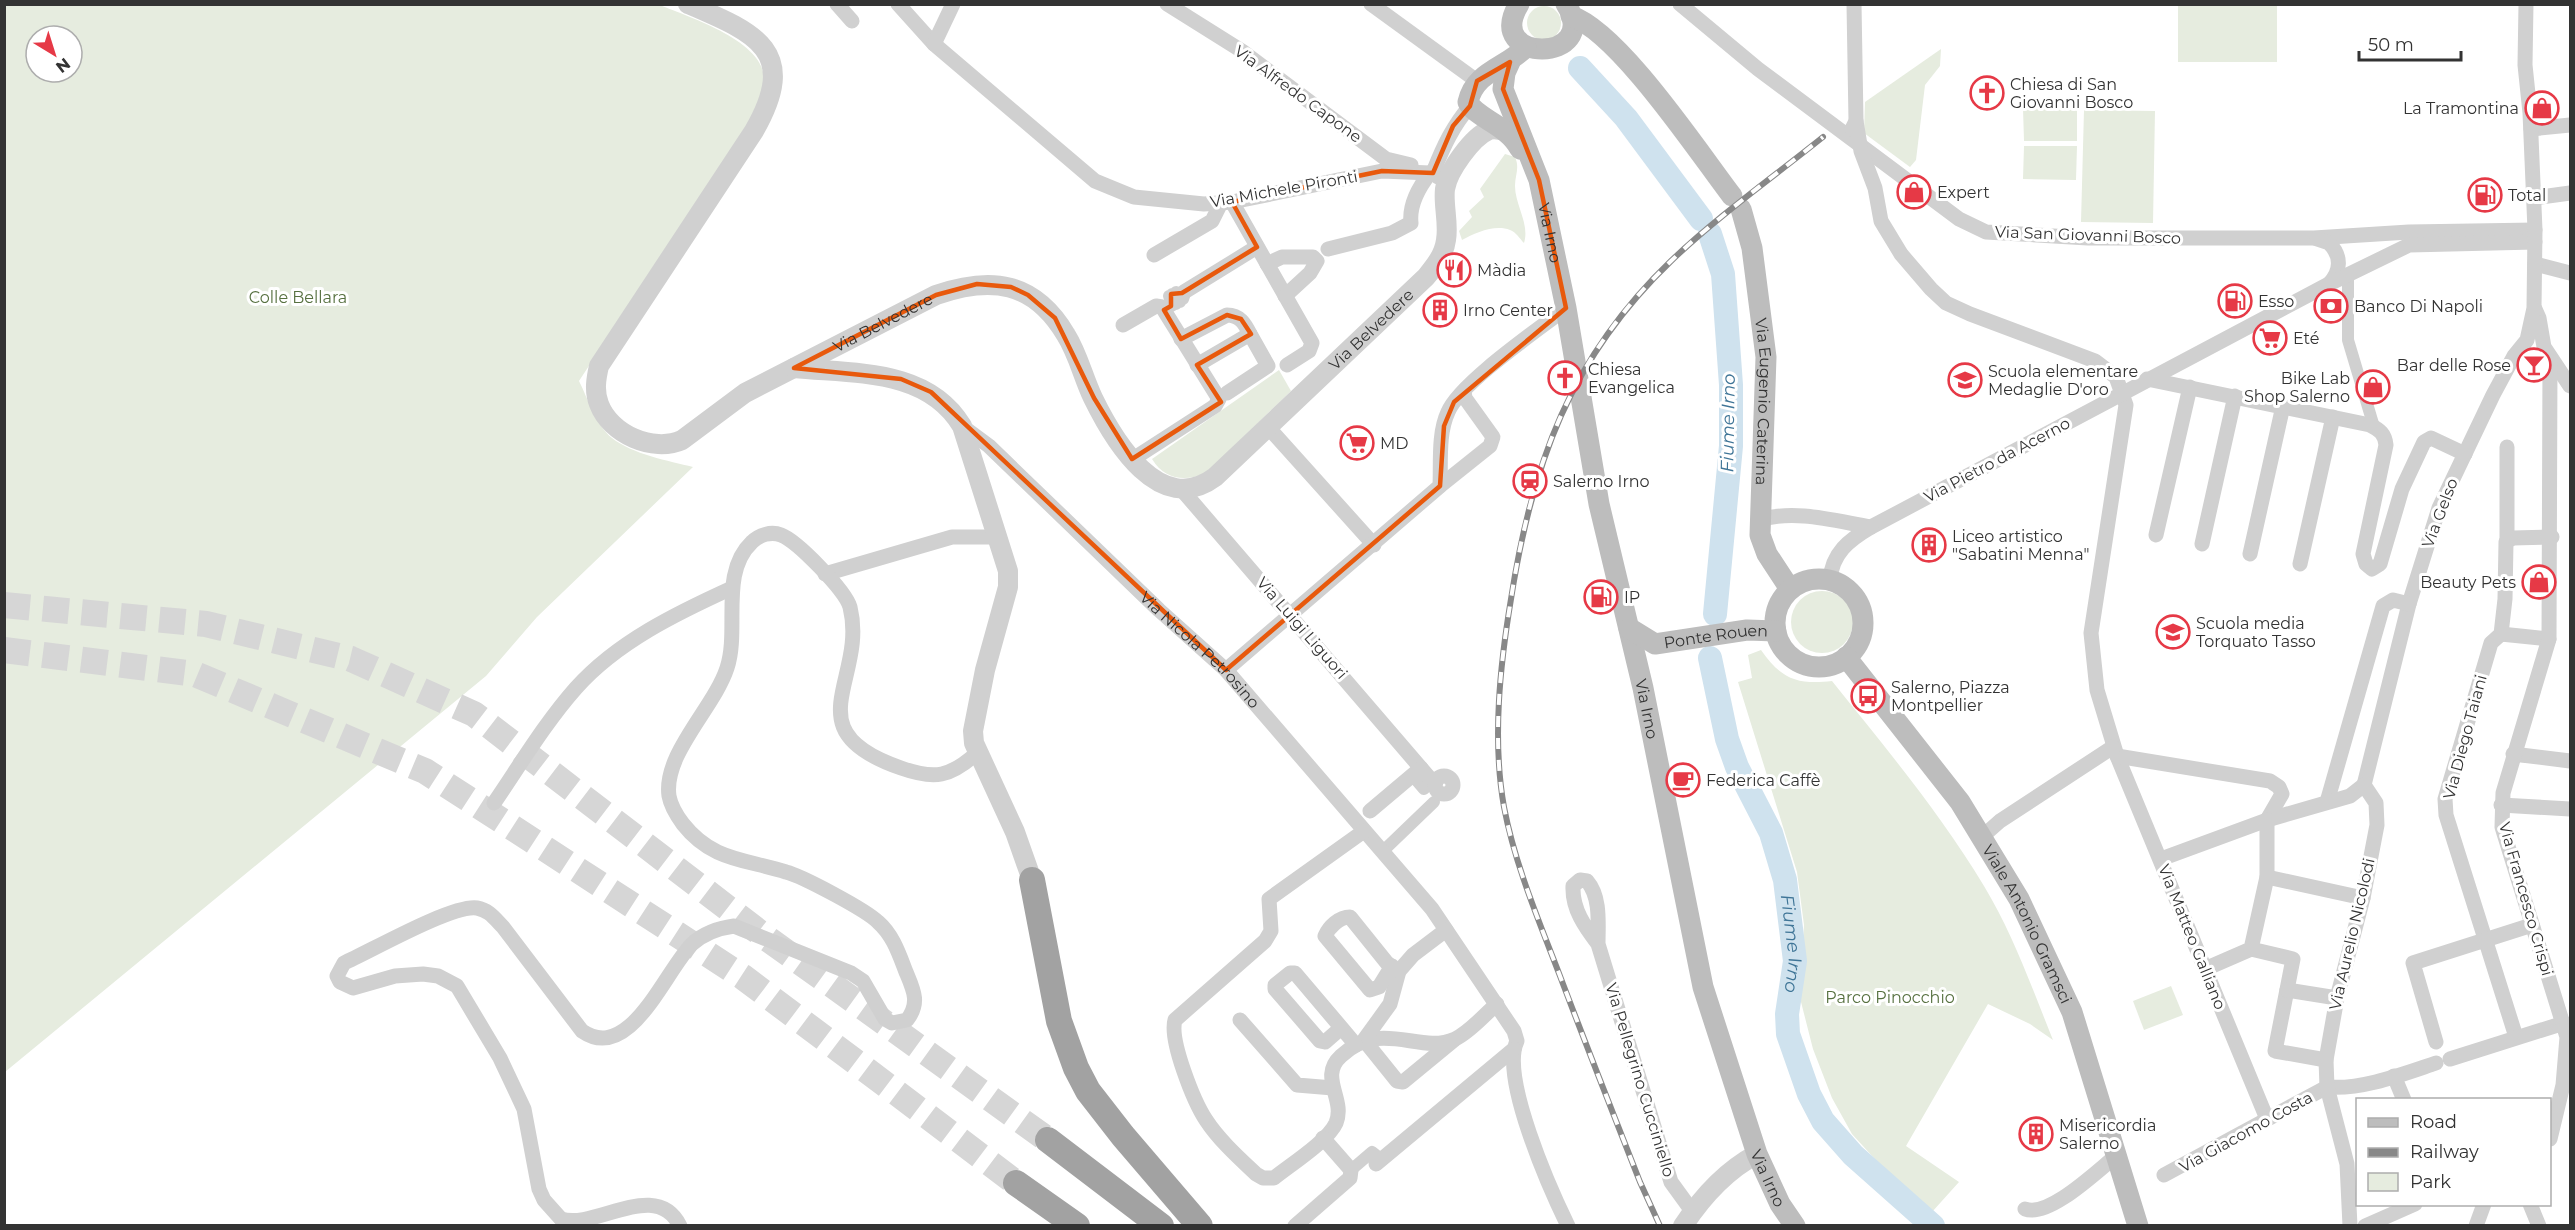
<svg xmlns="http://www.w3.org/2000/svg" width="2575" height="1230" viewBox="0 0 2575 1230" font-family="Montserrat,sans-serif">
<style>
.green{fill:#e6ecdf;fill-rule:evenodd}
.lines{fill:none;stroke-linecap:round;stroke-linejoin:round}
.river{stroke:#cfe2ee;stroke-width:24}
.trunk-tunnel{stroke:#d6d6d6;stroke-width:26;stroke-dasharray:26 13;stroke-linecap:butt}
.pedestrian{stroke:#d0d0d0;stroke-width:12}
.minor{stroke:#d0d0d0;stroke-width:15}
.tertiary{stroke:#d0d0d0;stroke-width:20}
.secondary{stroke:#bdbdbd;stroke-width:21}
.trunk{stroke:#a2a2a2;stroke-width:26}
.rail-casing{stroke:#888;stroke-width:6}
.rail{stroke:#fff;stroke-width:4;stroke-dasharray:11;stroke-linecap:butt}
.marked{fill:none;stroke:#e8590c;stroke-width:4.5;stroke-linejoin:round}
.labels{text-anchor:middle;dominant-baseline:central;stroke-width:6;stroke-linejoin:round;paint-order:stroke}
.poi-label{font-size:16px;fill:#333;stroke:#fff;text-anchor:start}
.street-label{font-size:16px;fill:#333;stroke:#fff}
.park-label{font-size:16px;fill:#56703f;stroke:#fff}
.water-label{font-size:18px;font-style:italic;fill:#3f7597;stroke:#fff}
</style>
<rect width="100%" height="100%" fill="#fff"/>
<g class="green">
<path d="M657,4C686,16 767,41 764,81C763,92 756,105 753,116L579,381C588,399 596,425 612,438C632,454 669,461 693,467L537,617L486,676L5,1072V5ZM36,36H72V72H36Z"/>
<rect x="2178" y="5" width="99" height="57"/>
<circle cx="1544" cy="23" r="17"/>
<polygon points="1941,49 1940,66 1925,85 1916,160 1910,167 1864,133 1865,102"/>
<polygon points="2023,108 2077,108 2077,141 2024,141"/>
<polygon points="2084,110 2155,111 2153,223 2081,222"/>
<polygon points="2024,146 2077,146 2076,180 2023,179"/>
<path d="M1505,154L1515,157C1520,168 1515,175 1515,186C1515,205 1530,224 1524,243C1520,239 1516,232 1510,230C1495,224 1475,233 1462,240L1459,231L1472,217L1469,211L1484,197L1480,189Z"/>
<path d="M1279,370L1291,391L1206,473C1185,482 1165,480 1152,459Z"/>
<circle cx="1822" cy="622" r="31"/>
<path d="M1761,650C1781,679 1798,685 1832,681C1885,747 1940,813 1984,886C2013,934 2032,988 2053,1040L2030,1024L1988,1004L1906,1146L1959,1182L1932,1212L1905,1192L1852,1134L1832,1098L1813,1049L1800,998L1804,925L1797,872L1738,682L1752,678L1748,655Z"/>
<polygon points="2171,986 2183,1015 2144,1030 2133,1001"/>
</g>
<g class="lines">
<g class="river">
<polyline points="1580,68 1626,118 1701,219"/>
<polyline points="1710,234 1723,274 1731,385 1731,446 1715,614"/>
<path id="s1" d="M1710,658L1727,739L1737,767L1771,833L1785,880L1795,961L1787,1014L1788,1034L1809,1094L1823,1121L1853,1155L1933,1226"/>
</g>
<g class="trunk-tunnel">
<polyline points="4,605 206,624 351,659 474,714 768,939 1048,1140"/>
<polyline points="4,650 195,674 425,771 743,977 1016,1183"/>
</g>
<g class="pedestrian">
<polyline points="2348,274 2348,340 2374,427"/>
<polyline points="1164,310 1173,305 1169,296 1176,304 1172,294 1180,302 1176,292 1183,299 1184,296"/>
<polyline points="1412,775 1424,789"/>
<polyline points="1382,852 1434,802"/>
<polyline points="1351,1170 1372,1152 1382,1160"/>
</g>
<g class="minor">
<polyline points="837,4 852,21"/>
<polyline points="898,4 934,44 1095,181 1134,197 1204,204 1232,202 1382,171 1430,173 1434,170"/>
<polyline points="1167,4 1242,51 1386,159 1411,165"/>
<polyline points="1371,4 1477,81"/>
<polyline points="1680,4 1758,69 1959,219 1986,232 2088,238 2314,238 2409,232 2535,230"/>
<polyline points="934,44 953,4"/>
<polyline points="1856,121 1861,151 1875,188 1881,221 1901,254 1931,289 1946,303 1970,314 2095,361 2116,377 2126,405 2091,633 2097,690 2117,756 2267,1119"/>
<polyline points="1852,129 1856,121 1854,4"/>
<polyline points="2531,129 2570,125"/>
<path d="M1438,177L1434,170C1444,145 1453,126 1470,106"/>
<polyline points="2534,198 2570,193"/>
<polyline points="1232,202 1312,343 1309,351 1287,365"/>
<path d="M2317,239L2329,243C2342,256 2341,271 2329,284"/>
<path d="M1328,249L1392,233L1411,223C1409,205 1419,187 1430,173"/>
<polyline points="1154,255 1212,221 1221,203"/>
<polyline points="1267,264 1282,257 1313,257 1317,261 1310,273 1285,296"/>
<polyline points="2535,264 2570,273"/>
<polyline points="1184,292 1257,247"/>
<polyline points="2535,309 2539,318 2544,347 2570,386"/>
<polyline points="1123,325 1156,306 1162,307 1219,399 1215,406 1133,459"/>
<path d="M1181,339L1227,315C1240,315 1245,324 1250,334L1197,365"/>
<path d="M2147,379L2370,425C2380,430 2385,434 2386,445L2363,554L2366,564L2372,569L2380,564L2402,489L2424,442L2431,438L2465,454"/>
<polyline points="1227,393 1268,366 1250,334"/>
<path id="s2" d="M962,426L989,446L1159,610L1226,670L1432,909L1514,1031L1517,1041C1500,1077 1550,1189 1568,1226"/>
<polyline points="1268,427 1374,545"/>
<polyline points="2507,447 2507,540"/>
<polyline points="1440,486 1490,446 1493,437 1465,398 1464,391"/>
<polyline points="1182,490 1432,781 1436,782"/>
<path d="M1759,520C1795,509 1835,521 1871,527L2329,284L2409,245L2535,242"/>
<polyline points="2156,535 2190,387"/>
<polyline points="2202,544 2235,396"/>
<polyline points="2250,554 2283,406"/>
<polyline points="2300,564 2333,417"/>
<polyline points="825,574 952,537 998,537"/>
<path d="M1830,580C1832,553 1849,540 1871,527"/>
<polyline points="2501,634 2549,639"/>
<path d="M1226,670L1440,486C1441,463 1438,433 1448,412C1460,383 1539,329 1566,308"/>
<polyline points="2513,754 2570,761"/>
<polyline points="2117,756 2270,781 2279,787 2282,794 2267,820"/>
<circle cx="1444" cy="785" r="9"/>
<polyline points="2364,785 2409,604 2439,508 2493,395 2514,356 2527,340 2534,308 2535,230 2530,113 2525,65 2526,4"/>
<polyline points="2327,802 2383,606 2393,600 2409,604"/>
<path d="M494,803C520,765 545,723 576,688C617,642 677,613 732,588"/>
<polyline points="2501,805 2570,809"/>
<polyline points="1370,811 1421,768"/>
<path d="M1364,831L1269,899L1271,931L1265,941L1175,1020C1169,1040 1194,1102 1206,1120C1219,1140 1239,1158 1256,1174L1263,1178H1274C1290,1165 1328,1141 1336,1123C1346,1099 1318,1077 1341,1056C1382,1018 1419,1055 1455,1039C1470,1032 1484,1015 1497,1004"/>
<polyline points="1983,836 2000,821 2113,747"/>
<polyline points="2161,859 2267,820 2350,796 2364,785"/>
<polyline points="2267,877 2363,898"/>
<polyline points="1446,930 1413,955 1399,971 1390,1004 1364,1040 1397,1081 1403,1082 1454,1040"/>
<path d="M1598,944C1598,924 1601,897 1587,881L1580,880L1573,886C1572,909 1585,927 1598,944L1671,1182L1692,1211"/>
<polyline points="2251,949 2293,959 2275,1051 2326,1060"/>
<path d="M1392,966L1379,987L1370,990L1325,936C1329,927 1339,917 1350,917L1387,963L1399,971"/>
<polyline points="2205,969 2251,949 2267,877 2267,820"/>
<polyline points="2287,990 2337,998"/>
<polyline points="1240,1020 1297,1085 1333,1088"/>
<polyline points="1341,1028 1325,1042 1320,1041 1275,989 1275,985 1290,973 1295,973 1356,1045"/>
<polyline points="2516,1037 2446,815 2445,799 2491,643 2501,634 2505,599 2506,542 2513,538 2552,537"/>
<polyline points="2436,1042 2413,963 2532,925"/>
<polyline points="2450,1059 2564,1023"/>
<polyline points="2394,1076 2404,1100"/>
<path d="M2327,1087C2362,1090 2403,1074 2436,1063"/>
<polyline points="2550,1139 2563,1085 2567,1037 2502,827 2503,793 2549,639 2550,360"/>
<polyline points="1376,1164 1514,1049"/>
<polyline points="2164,1175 2327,1087"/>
<polyline points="2530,1204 2539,1226"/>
<path d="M2025,1209C2049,1218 2097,1171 2116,1156"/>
<path d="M680,1226C656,1178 596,1230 561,1219L544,1200L539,1189L524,1109L500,1058L457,986L438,976L423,974L395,976L353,988L340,982L337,976L344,963C371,951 453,904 477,908C489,910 495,919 503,927L582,1031C630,1064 665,971 692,944C703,934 719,928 734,926L851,973L863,981L885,1019L892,1023L907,1020C920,1003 914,991 906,972C899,954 893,935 878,922C866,910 802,876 786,872C745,859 712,861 683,824C677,816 671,807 669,796C663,754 714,708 727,668C740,629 719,573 752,542C759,535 771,531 781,535C797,541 845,590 850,607C868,680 791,730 901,768C935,780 950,777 977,753"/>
<polyline points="1295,1226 1350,1178 1351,1170 1323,1138"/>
<polyline points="2350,1226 2347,1164 2327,1087 2326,1060 2337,998 2363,898 2377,825 2376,803 2364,785"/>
<polyline points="2365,1226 2415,1204"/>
<polyline points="2476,1226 2484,1204"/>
</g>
<g class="tertiary">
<path id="s3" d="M688,4C756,33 800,51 754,131L599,366C596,379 594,391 599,404C610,434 653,453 682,440L745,393L936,295C991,276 1034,281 1066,335C1078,354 1083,377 1093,398C1114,441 1160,518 1215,477L1426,277C1435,266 1444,255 1446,240C1449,223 1443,205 1445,189C1448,171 1472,137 1489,130C1496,128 1501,130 1507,132"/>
<path d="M794,368C854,374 927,368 962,426L1008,571V587L985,670L973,731L974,743L1015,832L1032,880"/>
<path d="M1683,1226C1702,1197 1727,1170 1757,1154"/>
</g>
<g class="secondary">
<path d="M1519,4C1482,65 1603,63 1566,4"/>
<path d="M1571,16C1619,32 1699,153 1732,196"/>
<path id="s4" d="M1510,62L1505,73L1503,89L1539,180L1566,308L1599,504L1643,688L1703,987L1757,1154L1780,1204L1795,1226"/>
<path d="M1520,149C1507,124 1475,118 1468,102C1475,71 1506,68 1526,47"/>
<path id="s5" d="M1741,209L1752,248L1766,357L1760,535L1767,554L1790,589"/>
<circle cx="1819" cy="623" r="44"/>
<path id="s6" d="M1629,628L1655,644L1747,630L1776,631"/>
<path id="s7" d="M1846,657L1960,802L2019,899L2072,1012L2138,1226"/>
</g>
<g class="trunk">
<polyline points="1032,880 1059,1021 1076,1068 1088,1091 1123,1136 1200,1226"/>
<polyline points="1048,1140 1161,1226"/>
<polyline points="1016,1183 1077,1226"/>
</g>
<g class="rail-casing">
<path id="rail" d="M1660,1226L1640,1182C1613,1113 1586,1045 1560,976C1539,921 1515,865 1504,807C1492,740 1500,665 1511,599C1532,464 1570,358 1671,261C1718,216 1772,178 1823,137"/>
</g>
<use href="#rail" class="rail"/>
</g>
<path class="marked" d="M1510,62L1503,89L1539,180L1566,308L1454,402L1444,426L1440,486L1226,670L931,392L901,379L794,368L936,295L977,284L1011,287L1028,295L1055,318L1094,398L1132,459L1221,402L1197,365L1251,334L1241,319L1227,315L1181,339L1164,310L1171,306V294L1182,293L1257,247L1232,202L1382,171L1433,173L1453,126L1470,106L1477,81Z"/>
<defs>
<g id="church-ring" transform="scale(1.725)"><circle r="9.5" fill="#fff" stroke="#e63946" stroke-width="1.5"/><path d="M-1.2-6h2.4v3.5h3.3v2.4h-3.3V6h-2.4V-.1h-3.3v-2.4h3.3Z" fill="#e63946"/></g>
<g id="shop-ring" transform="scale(1.725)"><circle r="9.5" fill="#fff" stroke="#e63946" stroke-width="1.5"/><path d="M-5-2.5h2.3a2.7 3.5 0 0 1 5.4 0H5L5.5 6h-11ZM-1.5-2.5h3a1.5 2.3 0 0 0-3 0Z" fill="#e63946"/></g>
<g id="fuel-ring" transform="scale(1.725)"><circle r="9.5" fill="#fff" stroke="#e63946" stroke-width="1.5"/><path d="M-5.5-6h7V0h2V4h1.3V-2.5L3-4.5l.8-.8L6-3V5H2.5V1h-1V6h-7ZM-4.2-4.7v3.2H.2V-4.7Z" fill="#e63946"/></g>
<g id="restaurant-ring" transform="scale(1.725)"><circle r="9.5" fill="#fff" stroke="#e63946" stroke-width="1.5"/><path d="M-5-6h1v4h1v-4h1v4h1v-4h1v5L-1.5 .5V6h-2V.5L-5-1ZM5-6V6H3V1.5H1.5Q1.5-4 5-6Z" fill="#e63946"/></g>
<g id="bank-ring" transform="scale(1.725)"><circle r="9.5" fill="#fff" stroke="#e63946" stroke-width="1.5"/><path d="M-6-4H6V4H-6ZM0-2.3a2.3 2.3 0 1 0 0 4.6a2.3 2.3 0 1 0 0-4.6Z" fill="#e63946"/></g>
<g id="building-ring" transform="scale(1.725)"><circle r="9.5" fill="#fff" stroke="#e63946" stroke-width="1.5"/><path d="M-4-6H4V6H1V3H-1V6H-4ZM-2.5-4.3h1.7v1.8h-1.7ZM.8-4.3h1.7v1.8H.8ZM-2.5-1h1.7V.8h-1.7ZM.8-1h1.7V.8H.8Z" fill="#e63946"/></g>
<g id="supermarket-ring" transform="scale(1.725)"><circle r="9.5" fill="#fff" stroke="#e63946" stroke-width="1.5"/><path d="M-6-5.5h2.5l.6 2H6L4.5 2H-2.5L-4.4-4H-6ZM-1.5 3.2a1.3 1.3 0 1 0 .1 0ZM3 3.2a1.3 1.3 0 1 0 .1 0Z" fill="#e63946"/></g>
<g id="bar-ring" transform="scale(1.725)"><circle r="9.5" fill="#fff" stroke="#e63946" stroke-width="1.5"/><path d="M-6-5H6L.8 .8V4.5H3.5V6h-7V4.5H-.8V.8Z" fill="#e63946"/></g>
<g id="school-ring" transform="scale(1.725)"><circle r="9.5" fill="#fff" stroke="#e63946" stroke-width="1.5"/><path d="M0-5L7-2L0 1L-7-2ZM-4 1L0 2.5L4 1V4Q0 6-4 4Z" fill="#e63946"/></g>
<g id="station-ring" transform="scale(1.725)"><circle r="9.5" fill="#fff" stroke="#e63946" stroke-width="1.5"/><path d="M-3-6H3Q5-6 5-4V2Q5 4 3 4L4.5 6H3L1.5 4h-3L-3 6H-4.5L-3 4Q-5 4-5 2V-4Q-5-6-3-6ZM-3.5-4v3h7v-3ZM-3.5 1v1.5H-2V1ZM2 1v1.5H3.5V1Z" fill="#e63946"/></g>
<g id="bus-ring" transform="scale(1.725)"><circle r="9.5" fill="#fff" stroke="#e63946" stroke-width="1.5"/><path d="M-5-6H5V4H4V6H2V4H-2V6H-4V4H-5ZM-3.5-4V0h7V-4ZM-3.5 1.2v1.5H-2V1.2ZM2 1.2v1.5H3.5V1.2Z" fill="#e63946"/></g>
<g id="cafe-ring" transform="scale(1.725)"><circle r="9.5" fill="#fff" stroke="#e63946" stroke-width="1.5"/><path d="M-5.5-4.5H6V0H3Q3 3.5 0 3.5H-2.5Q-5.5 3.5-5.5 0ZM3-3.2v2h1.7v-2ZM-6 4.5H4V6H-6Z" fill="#e63946"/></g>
</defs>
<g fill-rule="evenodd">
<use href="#church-ring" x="1987" y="93"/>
<use href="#shop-ring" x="2542" y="108"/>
<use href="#shop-ring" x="1914" y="192"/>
<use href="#fuel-ring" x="2485" y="195"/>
<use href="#restaurant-ring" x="1454" y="270"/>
<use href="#fuel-ring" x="2235" y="301"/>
<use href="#bank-ring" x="2331" y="306"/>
<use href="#building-ring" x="1440" y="310"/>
<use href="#supermarket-ring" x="2270" y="338"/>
<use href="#bar-ring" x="2534" y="365"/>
<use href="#church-ring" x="1565" y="378"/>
<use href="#school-ring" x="1965" y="380"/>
<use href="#shop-ring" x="2373" y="387"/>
<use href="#supermarket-ring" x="1357" y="443"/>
<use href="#station-ring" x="1530" y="481"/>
<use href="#building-ring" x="1929" y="545"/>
<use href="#shop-ring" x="2539" y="582"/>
<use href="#fuel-ring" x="1601" y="597"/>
<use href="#school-ring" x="2173" y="632"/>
<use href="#bus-ring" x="1868" y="696"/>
<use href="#cafe-ring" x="1683" y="780"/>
<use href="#building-ring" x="2036" y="1134"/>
</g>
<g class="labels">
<g class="poi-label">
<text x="2010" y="84">Chiesa di San<tspan x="2010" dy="18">Giovanni Bosco</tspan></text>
<text x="2519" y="108" text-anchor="end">La Tramontina</text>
<text x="1937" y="192">Expert</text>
<text x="2508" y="195">Total</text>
<text x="1477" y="270">Màdia</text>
<text x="2258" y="301">Esso</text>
<text x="2354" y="306">Banco Di Napoli</text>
<text x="1463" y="310">Irno Center</text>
<text x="2293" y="338">Eté</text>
<text x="2511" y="365" text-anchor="end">Bar delle Rose</text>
<text x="1588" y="369">Chiesa<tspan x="1588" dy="18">Evangelica</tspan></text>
<text x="1988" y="371">Scuola elementare<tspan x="1988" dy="18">Medaglie D'oro</tspan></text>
<text x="2350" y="378" text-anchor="end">Bike Lab<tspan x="2350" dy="18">Shop Salerno</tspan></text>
<text x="1380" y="443">MD</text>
<text x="1553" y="481">Salerno Irno</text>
<text x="1952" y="536">Liceo artistico<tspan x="1952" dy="18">"Sabatini Menna"</tspan></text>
<text x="2516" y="582" text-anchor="end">Beauty Pets</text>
<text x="1624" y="597">IP</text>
<text x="2196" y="623">Scuola media<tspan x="2196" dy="18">Torquato Tasso</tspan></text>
<text x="1891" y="687">Salerno, Piazza<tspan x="1891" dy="18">Montpellier</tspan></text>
<text x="1706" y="780">Federica Caffè</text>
<text x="2059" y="1125">Misericordia<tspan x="2059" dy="18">Salerno</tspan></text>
</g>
<g class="street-label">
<text transform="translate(1298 94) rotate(36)">Via Alfredo Capone</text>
<text transform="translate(1284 189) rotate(-10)">Via Michele Pironti</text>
<text stroke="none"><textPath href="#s4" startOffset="180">Via Irno</textPath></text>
<text transform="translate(2088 235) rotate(2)">Via San Giovanni Bosco</text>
<text stroke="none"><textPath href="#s3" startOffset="830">Via Belvedere</textPath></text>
<text stroke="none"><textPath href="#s3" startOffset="1492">Via Belvedere</textPath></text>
<text stroke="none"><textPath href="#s5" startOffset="195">Via Eugenio Caterina</textPath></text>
<text transform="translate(1997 460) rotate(-28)">Via Pietro da Acerno</text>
<text transform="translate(2440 513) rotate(-69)">Via Gelso</text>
<text transform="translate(1302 628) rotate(49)">Via Luigi Liguori</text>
<text stroke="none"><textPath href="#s6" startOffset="92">Ponte Rouen</textPath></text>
<text stroke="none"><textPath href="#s2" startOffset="327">Via Nicola Petrosino</textPath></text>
<text stroke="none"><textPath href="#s4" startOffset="666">Via Irno</textPath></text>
<text transform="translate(2465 737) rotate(-75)">Via Diego Taiani</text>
<text transform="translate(2526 899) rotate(74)">Via Francesco Crispi</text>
<text stroke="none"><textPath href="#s7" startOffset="324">Viale Antonio Gramsci</textPath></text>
<text transform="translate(2352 934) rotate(-77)">Via Aurelio Nicolodi</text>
<text transform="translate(2192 937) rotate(68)">Via Matteo Galliano</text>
<text transform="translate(1640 1080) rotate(73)">Via Pellegrino Cucciniello</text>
<text transform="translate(2246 1132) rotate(-29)">Via Giacomo Costa</text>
<text stroke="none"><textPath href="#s4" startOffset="1152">Via Irno</textPath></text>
</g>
<g class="park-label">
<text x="298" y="297">Colle Bellara</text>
<text x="1890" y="997">Parco Pinocchio</text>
</g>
<g class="water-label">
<text transform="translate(1728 423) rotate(-89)">Fiume Irno</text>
<text stroke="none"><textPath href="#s1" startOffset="300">Fiume Irno</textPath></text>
</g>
</g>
<rect width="2575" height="1230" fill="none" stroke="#333333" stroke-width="12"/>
<rect x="2356" y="1098" width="195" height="108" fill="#ffffff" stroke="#adadad" stroke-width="1.5"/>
<rect x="2368" y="1118" width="30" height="9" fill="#bdbdbd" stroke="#adadad" stroke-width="1.5"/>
<text x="2410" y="1128" font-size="18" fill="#333333">Road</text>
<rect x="2368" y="1148" width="30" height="9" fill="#888888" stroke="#adadad" stroke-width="1.5"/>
<text x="2410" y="1158" font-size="18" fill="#333333">Railway</text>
<rect x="2368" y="1173" width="30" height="18" fill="#e6ecdf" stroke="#adadad" stroke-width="1.5"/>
<text x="2410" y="1188" font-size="18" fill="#333333">Park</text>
<g transform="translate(54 54) rotate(142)"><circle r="28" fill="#ffffff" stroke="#adadad" stroke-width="1.5"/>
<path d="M0-4.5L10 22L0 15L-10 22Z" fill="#e63946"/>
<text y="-9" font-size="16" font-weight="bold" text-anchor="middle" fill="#333333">N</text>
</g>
<path d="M2359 51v9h102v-9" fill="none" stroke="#333333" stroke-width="3"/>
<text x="2368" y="51" font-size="18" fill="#333333" stroke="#ffffff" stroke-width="4.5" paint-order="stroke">50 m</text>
</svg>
